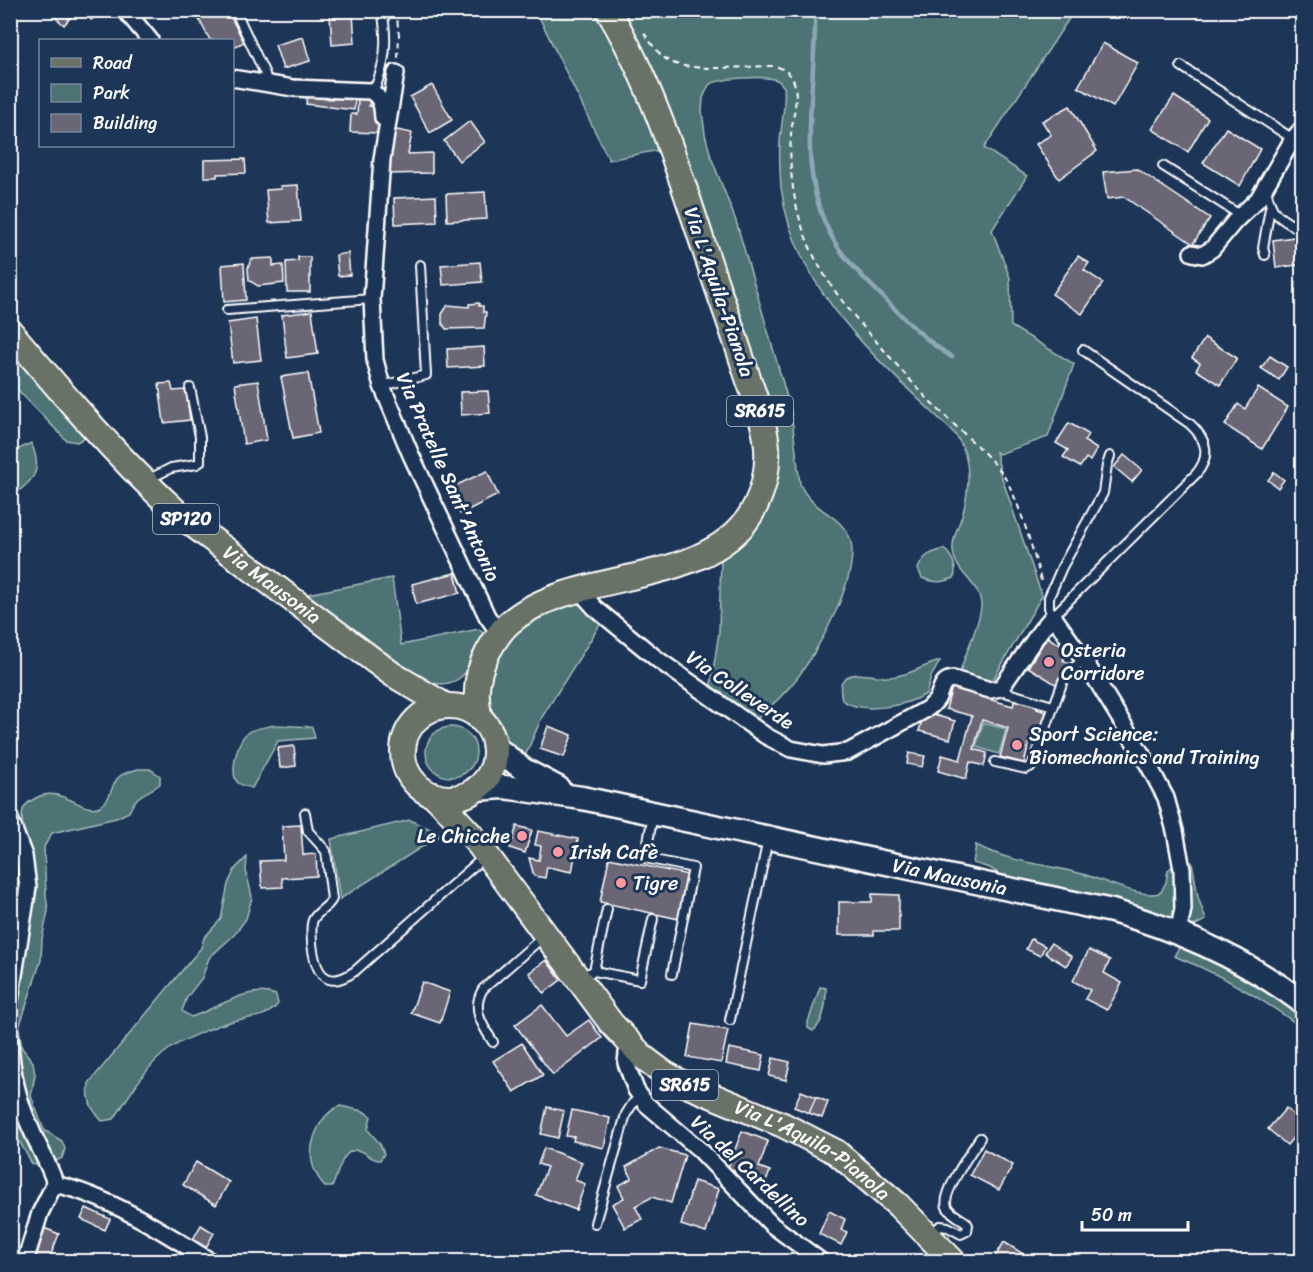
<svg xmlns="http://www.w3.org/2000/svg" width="1313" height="1272" viewBox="0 0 1313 1272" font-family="Sriracha,sans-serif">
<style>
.green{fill:#4e7375;stroke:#a6b9ba;stroke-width:1.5}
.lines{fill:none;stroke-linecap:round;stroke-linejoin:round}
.stream{stroke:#8da7b5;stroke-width:4.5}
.building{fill:#6a6675;stroke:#fff;stroke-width:1.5}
.lane-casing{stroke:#fff;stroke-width:12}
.street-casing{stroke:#fff;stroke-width:20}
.secondary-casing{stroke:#fff;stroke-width:27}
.primary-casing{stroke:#fff;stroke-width:28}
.path{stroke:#fff;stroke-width:2;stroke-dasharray:6 4.5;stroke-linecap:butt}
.lane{stroke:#1d3557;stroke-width:8}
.street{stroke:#1d3557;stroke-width:15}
.secondary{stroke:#1d3557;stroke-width:22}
.primary{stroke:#697266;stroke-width:24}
.poi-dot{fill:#ff9aa2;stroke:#1d3557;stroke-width:2}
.labels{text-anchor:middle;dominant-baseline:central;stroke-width:6;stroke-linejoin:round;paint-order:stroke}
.shield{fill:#1d3557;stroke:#bbc2cd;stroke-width:1.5}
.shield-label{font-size:18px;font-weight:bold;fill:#fff}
.street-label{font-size:20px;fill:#fff;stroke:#1d3557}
.poi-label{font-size:20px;fill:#fff;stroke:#1d3557;text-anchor:start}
</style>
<rect width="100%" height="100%" fill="#1d3557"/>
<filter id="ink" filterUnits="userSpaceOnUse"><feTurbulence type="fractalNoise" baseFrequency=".0167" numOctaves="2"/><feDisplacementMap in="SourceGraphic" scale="12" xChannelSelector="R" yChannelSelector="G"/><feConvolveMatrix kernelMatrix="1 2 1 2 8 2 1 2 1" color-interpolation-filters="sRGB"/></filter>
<g filter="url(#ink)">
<g class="green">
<polygon points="517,11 596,11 628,69 659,150 609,160 539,17"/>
<path d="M620,11H1074L984,148L1027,176L992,230L1010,278L1011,326L1074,364L1048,437L999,454L996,452L1001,475L1042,596L991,683L960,673C965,652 979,627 981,607C983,585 955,574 953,551C952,539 958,527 962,516C970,488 973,457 954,433C884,365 793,291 781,187C780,173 779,156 780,142C781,124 786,105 784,87C781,84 781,82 777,80C765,75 719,78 709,85L703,98L702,111L705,134L711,157L736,221L791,411L800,484C812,511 839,514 849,536C864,571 816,656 793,683C782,697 767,709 754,722L710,691L719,632L721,554L773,477Z"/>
<polygon points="10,346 86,437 77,442 66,440 11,383"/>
<path d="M31,443C44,471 33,481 11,497V453Z"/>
<path d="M944,549C953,557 957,566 954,578C942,583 934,583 922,578L918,569C923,555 930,553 944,549Z"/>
<path d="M392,578L401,645L479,629L485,635C471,664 465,692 426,682L302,595Z"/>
<polygon points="575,602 603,620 542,717 523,761 505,742 499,728 489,715 485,677 518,624"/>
<path d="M940,661L931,677L926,694C906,706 862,715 842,700C841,693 838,684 845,678C856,670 875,677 887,677C907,677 921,666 940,661Z"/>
<polygon points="983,723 1006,729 999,754 976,747"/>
<path d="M275,725L312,727L315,738L278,741L252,788C248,787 241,785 238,783C229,774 237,741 247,733C253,728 266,727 275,725Z"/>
<circle cx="451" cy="752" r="25"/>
<path d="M138,769H150L160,776V784C145,796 139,790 129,812L116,818L52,833L44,847L46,895L48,911L42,939L41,960L19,1028L22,1048L33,1062L35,1075L31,1096L44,1130L62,1141L65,1149L62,1158C52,1163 44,1167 32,1164L11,1126L10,902L13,872L10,830L23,826C21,813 21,806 34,799C61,782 83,816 100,806C113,799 110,783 120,776C125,772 133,771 138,769Z"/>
<polygon points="410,820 442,834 340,899 331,839"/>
<path d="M976,845C1013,864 1050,864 1089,876C1105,881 1147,900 1161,892L1166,882L1168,870L1177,863L1192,862L1198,897L1206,920L1191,927L1157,914L1007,879L990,868L973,863Z"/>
<path d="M247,857L246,871L252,897L246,919L234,935L209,958L202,978L187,997L182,1011L191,1017C217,1009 248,984 276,995L278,1004C267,1018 253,1017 237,1020C217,1025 185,1038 168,1050C146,1066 129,1096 114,1119L102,1121C90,1107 87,1101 89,1083L190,961L201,948L204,938L221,919L228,884L235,869Z"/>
<path d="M1183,941L1302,1013V1028C1262,998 1221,974 1174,956Z"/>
<path d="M820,987L826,988C826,1001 824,1023 813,1031L808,1028V1022Z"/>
<path d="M340,1106L363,1111L371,1116L368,1130L380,1144L384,1154L380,1160C372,1160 369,1155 363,1152C342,1142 338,1176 332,1187H325C322,1182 317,1177 315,1171C305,1149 318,1115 340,1106Z"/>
</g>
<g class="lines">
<path class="stream" d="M815,10C817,87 793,169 833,239C845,260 863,277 880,294C903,317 924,340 952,357"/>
</g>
<g class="building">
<polygon points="47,10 77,10 64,25"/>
<polygon points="84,10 105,10 91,20"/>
<polygon points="194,10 227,10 244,42 232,48 232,40 210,40"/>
<polygon points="353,14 355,43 332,45 330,15"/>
<polygon points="303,37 310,61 283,69 275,45"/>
<polygon points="1103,43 1138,63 1113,107 1078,87"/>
<polygon points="432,85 452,120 430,133 410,97"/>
<polygon points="307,93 355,99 354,110 306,104"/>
<polygon points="1174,96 1208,118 1188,152 1152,129"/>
<polygon points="358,99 370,99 369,106 379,106 378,133 350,132 351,114 357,114"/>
<polygon points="1070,106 1097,151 1059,179 1036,144 1051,135 1042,121"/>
<polygon points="470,121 485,142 459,161 444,141"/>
<polygon points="1226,128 1260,149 1240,186 1203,163"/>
<polygon points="392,129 412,133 408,154 432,153 432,173 388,174 388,154"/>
<polygon points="245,159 246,173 217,174 217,177 204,177 204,160"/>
<polygon points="1137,169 1210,218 1193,244 1124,197 1107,199 1103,172"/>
<polygon points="298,185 301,221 269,223 266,190 281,189 280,186"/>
<polygon points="485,192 487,219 447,221 446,194"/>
<polygon points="436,196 437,222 395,224 394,198"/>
<polygon points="1301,236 1302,237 1302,269 1297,265 1276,268 1273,240"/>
<polygon points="348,253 350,275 338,276 336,255"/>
<polygon points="1078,256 1089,263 1084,270 1103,283 1082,314 1052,294"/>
<polygon points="298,257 310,257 310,292 287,292 286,262 298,261"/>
<polygon points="273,258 273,266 283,265 284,283 258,286 249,280 248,268 251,259"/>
<polygon points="480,262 482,282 443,285 441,265"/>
<polygon points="244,263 246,300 224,302 222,265"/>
<polygon points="479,303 479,306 483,306 483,312 486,312 484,328 446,329 442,323 442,314 448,305 469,307 469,304"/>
<polygon points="312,311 318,354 287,358 282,315"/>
<polygon points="256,319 261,360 233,363 228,323"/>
<polygon points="1205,338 1237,358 1220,385 1196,370 1200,363 1192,358"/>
<polygon points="484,347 485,366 448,368 447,349"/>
<polygon points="1270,356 1287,367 1279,380 1261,368"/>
<polygon points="308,373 319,433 293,438 281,377"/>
<polygon points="258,381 267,440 244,444 235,384"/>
<polygon points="171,383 173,391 186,390 190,420 164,423 159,384"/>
<polygon points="1258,388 1288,407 1262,449 1225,425 1238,404 1245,409"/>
<polygon points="488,391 490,413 461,415 460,392"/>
<polygon points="1069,423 1088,434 1084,441 1097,449 1090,461 1086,458 1080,467 1063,457 1068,450 1056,443"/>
<polygon points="1124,455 1142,470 1132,482 1114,467"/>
<polygon points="487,471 498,495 460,514 448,489"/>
<polygon points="1274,472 1284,480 1278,488 1268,480"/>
<polygon points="455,573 460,593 416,604 412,584"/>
<polygon points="1047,637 1069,650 1063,660 1070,664 1057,685 1028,667"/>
<polygon points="953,683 989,693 988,699 1013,706 1015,698 1039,704 1037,709 1046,712 1039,737 1031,736 1024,763 1000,757 1008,728 982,720 974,749 987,753 984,766 970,762 966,779 938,771 942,755 960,760 972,716 946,709"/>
<polygon points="934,715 955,721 950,739 919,731 922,720"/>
<polygon points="548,726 572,735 564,757 540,749"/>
<polygon points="294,746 296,766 280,768 278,748"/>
<polygon points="909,753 925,756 922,767 907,764"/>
<polygon points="301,825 303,855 316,854 317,876 282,878 283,887 262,888 260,861 284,860 282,826"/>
<polygon points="517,826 532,830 525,853 510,848"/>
<polygon points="538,831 578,839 572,872 547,867 545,878 534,876 529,858 539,860 541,846 535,845"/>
<polygon points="609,858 688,875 679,919 600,902"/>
<polygon points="872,894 899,895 899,931 874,931 874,935 839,935 839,902 872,902"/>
<polygon points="1031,939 1045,946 1040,956 1026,949"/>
<polygon points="1051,943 1072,957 1066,966 1045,953"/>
<polygon points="1089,950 1110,960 1104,973 1122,983 1107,1010 1085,999 1090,990 1073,981"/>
<polygon points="546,960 561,980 544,993 529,973"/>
<polygon points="422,982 450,992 440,1023 411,1013"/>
<polygon points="542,1005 566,1036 589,1020 602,1038 553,1075 515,1025"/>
<polygon points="693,1024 728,1030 721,1063 687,1057"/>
<polygon points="522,1043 543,1075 514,1092 493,1061"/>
<polygon points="729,1048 764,1055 761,1071 726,1064"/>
<polygon points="773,1058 790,1062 786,1080 769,1076"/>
<polygon points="801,1091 816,1097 809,1113 794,1107"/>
<polygon points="816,1097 828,1102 822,1118 809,1113"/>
<polygon points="547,1107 564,1111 558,1138 541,1134"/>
<polygon points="1286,1108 1302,1123 1302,1127 1287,1145 1268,1129"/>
<polygon points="572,1110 610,1118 604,1148 573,1141 574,1137 566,1136"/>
<polygon points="742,1131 768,1141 759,1167 770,1171 766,1182 728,1168"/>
<polygon points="544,1148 582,1162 575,1180 585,1184 576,1210 536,1195 547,1167 538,1164"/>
<polygon points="659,1148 685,1155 671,1203 652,1197 635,1206 642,1219 625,1228 612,1204 624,1198 618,1186 632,1178 626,1167"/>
<polygon points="984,1149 1013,1165 999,1190 970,1175"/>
<polygon points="196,1162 229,1182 216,1205 183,1185"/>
<polygon points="694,1181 719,1189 706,1233 681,1225"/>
<polygon points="86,1208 110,1219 105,1230 81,1219"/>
<polygon points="829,1211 845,1219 841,1230 847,1232 841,1245 819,1234"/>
<polygon points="201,1225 214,1233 204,1251 191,1243"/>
<polygon points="44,1228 59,1234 48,1262 31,1262"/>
<polygon points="1004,1242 1036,1262 992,1262"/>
</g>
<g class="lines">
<g class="lane-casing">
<g id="lane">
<polyline points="235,10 265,74 267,85"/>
<polyline points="1181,66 1293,139"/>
<path d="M373,92C386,65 388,40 382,10"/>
<polyline points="1163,166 1240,215"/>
<path d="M1266,189C1272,217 1279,217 1302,231"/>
<polyline points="1265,255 1263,248 1270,208"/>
<polyline points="227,310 372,299"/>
<path d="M1083,350L1190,424C1206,439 1212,455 1196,474L1053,616L1049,608V597L1062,567L1103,493L1107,465L1110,456"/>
<polyline points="382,386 426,375 420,265"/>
<polyline points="149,479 171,468 197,464 200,462 200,437 190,388"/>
<polyline points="1001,688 1008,693 1053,706"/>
<polyline points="995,762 1026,769 1032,766 1063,681 1070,670 1084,660"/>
<path d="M305,813L308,831L326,851L332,899C328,908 317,911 313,920C310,927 312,936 312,943C315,972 325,992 355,971L485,856"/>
<polyline points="653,815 645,858 693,868 672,974"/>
<polyline points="594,971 607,909"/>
<polyline points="581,976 594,971 640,980 653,919"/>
<polyline points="730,1020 768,839"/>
<path d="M493,1042C482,1025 471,1009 483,989L544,936"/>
<polyline points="595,1223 626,1114 633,1103 641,1097"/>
<path d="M931,1235L940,1226L948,1227L961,1234L967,1231L968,1225L966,1222C960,1218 950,1213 947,1207C941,1194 972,1150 980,1138"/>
</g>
</g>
<g class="street-casing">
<g id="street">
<polyline points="125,10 150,40"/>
<polyline points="396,73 382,159 372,299 375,360 382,386 411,455 487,616 499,633"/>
<path d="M232,78L293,88L370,91C382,97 382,106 383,118"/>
<polyline points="1192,253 1202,255 1212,249 1235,221 1258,199 1293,139 1302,129"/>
<path d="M580,591L595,608L657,659L766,736L791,749L823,755L848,752L925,710C930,707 934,704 937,699C942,689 941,680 953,679L990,690L1001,688L1041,630L1053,616L1084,660L1149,766L1166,798L1175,831L1182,869L1183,909L1178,933"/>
<polyline points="10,819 24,856 28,887 10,1000"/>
<path d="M10,1038C11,1069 18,1101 31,1129C38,1146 48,1163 54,1180L53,1187L40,1213L25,1262"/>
<polyline points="631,1046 627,1053 626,1063 636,1090 646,1104 700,1150 772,1225 822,1262"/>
<path d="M54,1184C107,1195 166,1233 212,1262"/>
</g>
</g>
<g class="secondary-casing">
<g id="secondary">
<polyline points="494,746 524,770 558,788"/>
<path id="s1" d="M475,789L504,787L582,798L1112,911C1179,930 1246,960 1302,1002"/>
</g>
</g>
<g class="primary-casing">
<g id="primary">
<path id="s2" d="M10,331C64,396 119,459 181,516L392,674L446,706"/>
<circle cx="449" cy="752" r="46"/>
<path d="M480,719C474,695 476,673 488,652C494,641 500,631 509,623C571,568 705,589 751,514C764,492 770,465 766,439C763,418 755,398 748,378C739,350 730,323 720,295C687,200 660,97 608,10"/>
<path id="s3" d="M434,795L474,838L611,1023L644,1058L664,1073L684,1084L783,1125L836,1152L898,1205L954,1262"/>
</g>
</g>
<g class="path">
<polyline points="396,10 399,35 398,58"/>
<path d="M644,33C652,44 660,58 673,63C696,72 748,66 774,66C784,68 793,74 795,86C798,102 792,119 791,135C788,177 796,220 815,258C833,293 857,320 883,349C902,371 920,392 941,412C961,432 985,451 1002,473C1019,498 1034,554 1042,584"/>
</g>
<use href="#lane" class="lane"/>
<use href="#street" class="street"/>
<use href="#secondary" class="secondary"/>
<use href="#primary" class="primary"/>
</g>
</g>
<g class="poi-dot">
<circle cx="1049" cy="662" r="6"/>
<circle cx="1017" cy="745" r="6"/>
<circle cx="522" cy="836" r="6"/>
<circle cx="558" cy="852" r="6"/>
<circle cx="621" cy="883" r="6"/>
</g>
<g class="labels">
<g class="shield">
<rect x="727" y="396" width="66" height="30" rx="4.5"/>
<rect x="153" y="504" width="66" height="30" rx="4.5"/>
<rect x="652" y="1070" width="66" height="30" rx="4.5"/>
</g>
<g class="shield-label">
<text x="760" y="411">SR615</text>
<text x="186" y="519">SP120</text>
<text x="685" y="1085">SR615</text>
</g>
<g class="street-label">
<text transform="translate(719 292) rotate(71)">Via L'Aquila-Pianola</text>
<text transform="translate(448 477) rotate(66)">Via Pratelle Sant'Antonio</text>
<text stroke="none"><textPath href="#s2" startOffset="366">Via Mausonia</textPath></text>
<text transform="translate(740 690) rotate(34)">Via Colleverde</text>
<text stroke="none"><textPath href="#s1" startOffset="484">Via Mausonia</textPath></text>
<text stroke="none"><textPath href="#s3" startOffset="530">Via L'Aquila-Pianola</textPath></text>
<text transform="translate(750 1171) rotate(43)">Via del Cardellino</text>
</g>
<g class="poi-label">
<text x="1061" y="650">Osteria<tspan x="1061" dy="23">Corridore</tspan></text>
<text x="1029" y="734">Sport Science:<tspan x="1029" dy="23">Biomechanics and Training</tspan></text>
<text x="510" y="836" text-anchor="end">Le Chicche</text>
<text x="570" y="852">Irish Cafè</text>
<text x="633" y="883">Tigre</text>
</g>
</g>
<rect width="1313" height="1272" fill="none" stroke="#1d3557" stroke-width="36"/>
<rect x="18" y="18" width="1277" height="1236" fill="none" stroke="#fff" stroke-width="2" filter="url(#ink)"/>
<rect x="39" y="39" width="195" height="108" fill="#1d3557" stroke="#77869a" stroke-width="1.5"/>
<rect x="51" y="58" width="30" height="9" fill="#697266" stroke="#77869a" stroke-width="1.5"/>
<text x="93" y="69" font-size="18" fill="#ffffff">Road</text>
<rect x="51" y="84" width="30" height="18" fill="#4e7375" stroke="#77869a" stroke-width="1.5"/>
<text x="93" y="99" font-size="18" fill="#ffffff">Park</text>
<rect x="51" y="114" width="30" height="18" fill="#6a6675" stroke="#77869a" stroke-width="1.5"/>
<text x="93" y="129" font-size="18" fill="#ffffff">Building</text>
<path d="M1082 1221v9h106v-9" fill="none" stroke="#ffffff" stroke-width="3"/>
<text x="1091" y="1221" font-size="18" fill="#ffffff" stroke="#1d3557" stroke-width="4.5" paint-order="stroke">50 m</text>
</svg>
